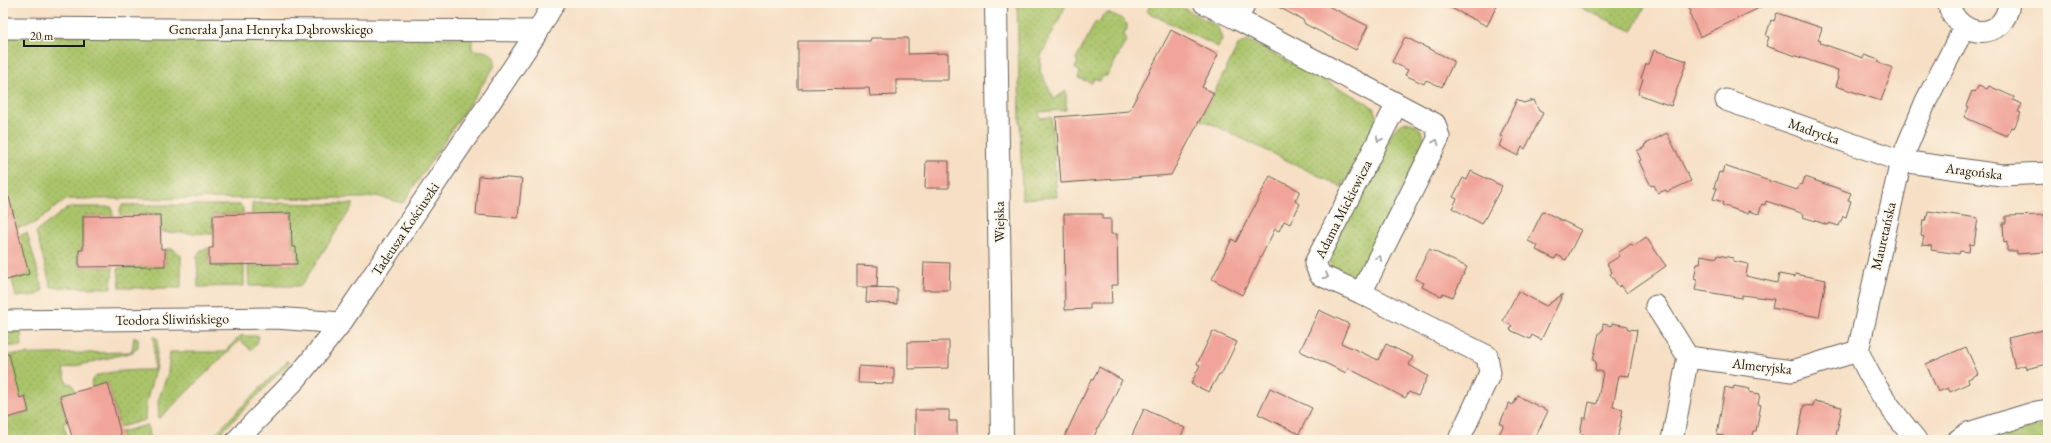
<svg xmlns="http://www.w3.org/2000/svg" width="2051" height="443" viewBox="0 0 2051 443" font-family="'EB Garamond',serif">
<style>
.grass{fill:url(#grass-dots);stroke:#637043}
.park{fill:url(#park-tufts);stroke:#637043}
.building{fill:#f1a59a}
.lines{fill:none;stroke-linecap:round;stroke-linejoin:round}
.street-casing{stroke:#686057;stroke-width:23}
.secondary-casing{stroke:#686057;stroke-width:24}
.street{stroke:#fff;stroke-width:21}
.secondary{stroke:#fff;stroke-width:22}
.oneway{stroke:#999}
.labels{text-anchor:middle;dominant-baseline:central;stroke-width:3;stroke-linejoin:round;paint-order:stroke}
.street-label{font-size:14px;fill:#1c1c1c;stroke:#fcf5e5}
</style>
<defs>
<pattern id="grass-dots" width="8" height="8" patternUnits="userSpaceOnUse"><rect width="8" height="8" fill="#aac46a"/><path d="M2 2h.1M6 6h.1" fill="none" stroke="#92a85b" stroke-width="1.8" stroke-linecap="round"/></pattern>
<pattern id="park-tufts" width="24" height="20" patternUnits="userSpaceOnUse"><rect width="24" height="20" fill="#aac46a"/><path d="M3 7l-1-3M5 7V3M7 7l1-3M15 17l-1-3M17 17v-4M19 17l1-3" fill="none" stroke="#92a85b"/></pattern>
</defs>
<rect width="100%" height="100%" fill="#fcf5e5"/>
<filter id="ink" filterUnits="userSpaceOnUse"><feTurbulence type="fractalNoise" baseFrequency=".025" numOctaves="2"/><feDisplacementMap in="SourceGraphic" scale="8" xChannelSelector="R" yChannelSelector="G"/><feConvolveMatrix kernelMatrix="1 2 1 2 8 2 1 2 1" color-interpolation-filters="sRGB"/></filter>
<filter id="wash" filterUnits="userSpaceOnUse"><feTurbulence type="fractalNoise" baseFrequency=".012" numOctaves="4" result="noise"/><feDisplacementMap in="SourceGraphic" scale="16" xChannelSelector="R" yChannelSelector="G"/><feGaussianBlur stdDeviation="0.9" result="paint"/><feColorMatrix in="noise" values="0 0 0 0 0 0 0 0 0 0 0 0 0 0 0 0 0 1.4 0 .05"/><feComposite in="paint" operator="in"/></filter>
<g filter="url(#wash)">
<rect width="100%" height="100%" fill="#f6dfc4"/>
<g class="grass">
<polygon points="1017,3 1067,3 1041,56 1040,71 1054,99 1066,91 1066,110 1039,112 1040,118 1051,117 1057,197 1022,199"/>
<polygon points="1151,3 1174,3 1218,27 1222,39 1218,47 1147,12"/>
<polygon points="1570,3 1647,3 1632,31"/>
<polygon points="1109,13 1121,18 1127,24 1127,29 1123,36 1127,39 1107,76 1103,76 1100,81 1094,78 1092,83 1078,78 1080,72 1075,68 1078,62 1076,60 1096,21 1099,22 1103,15"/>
<path d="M3,35L472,38V50C485,51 498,51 494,67L403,203L376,196L363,198L72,199L65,200L33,224L17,228L3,201Z"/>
<path d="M1249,41L1364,101C1373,107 1378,111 1378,123L1342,187L1212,124L1200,120L1239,44Z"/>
<path d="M1406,122C1417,123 1423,130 1425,141L1362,271C1343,279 1328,276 1329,253L1392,133L1399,125Z"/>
<polygon points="252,203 354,204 301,286 249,286 248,266 266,266 265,260 271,264 297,264 296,247 292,247 291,213 270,214 252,226"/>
<polygon points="122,205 240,205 243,208 243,214 213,215 213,234 161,232 160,215 139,215 121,228 120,210"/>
<polygon points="72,207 112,207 113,216 83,216 83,250 79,250 79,267 113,267 111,288 51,287 36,232 66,209"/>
<polygon points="27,233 43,290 37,295 16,297 12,279 29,274 7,239"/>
<polygon points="209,248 209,265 244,265 244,286 198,287 197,256 201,250"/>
<polygon points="165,249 173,249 181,255 181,288 120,288 118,268 135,267 135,262 140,266 165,266"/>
<polygon points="3,332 21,332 22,346 3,346"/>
<path d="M154,336L158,339L156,366L146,403L145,420L109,430L108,425L118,422L108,383L92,388C91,384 91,381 93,379C99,370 142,370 154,370Z"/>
<polygon points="240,336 259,336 257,344 251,350 240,340 159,419 158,401 168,373 170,352 224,352"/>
<polygon points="134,337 138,338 138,347 133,352 63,369 67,383 72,384 76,392 60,396 67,422 63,423 67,436 53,440 3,440 3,415 4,419 29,412 25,397 20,398 3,368 3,355 129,352 132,350"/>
<polygon points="287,361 290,362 214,440 209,440"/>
<polygon points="147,425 150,440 123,440 122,437 111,439 110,435"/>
</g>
<polygon class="park" points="2048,425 2048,440 1986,440 1988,439"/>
<g id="blocks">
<g class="building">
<polygon points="1271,3 1322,3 1368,26 1356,50 1305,24 1303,20"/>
<polygon points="1441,3 1498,3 1487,26"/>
<polygon points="1687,3 1769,3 1700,37 1689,13 1691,12"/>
<polygon points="1777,13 1822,28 1818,40 1821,41 1820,43 1863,58 1864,55 1879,60 1879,63 1893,68 1881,101 1836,86 1839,77 1837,76 1838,70 1766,46 1769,37 1766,36 1771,20 1774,21"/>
<polygon points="1171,30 1218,55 1202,87 1214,93 1171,175 1061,183 1056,117 1129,111"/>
<polygon points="1405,37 1454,61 1442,87 1426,80 1424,84 1405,75 1408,70 1392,62"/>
<polygon points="871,38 908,38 908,54 948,53 948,80 896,80 896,95 870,96 869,88 798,89 798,41 870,41"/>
<polygon points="1654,50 1687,61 1671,106 1638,94 1643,79 1641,78 1646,64 1649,64"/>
<polygon points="1979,85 1987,89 1989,86 2014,97 2013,100 2022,104 2018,112 2021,113 2014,128 2012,127 2007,136 1964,117 1969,107 1966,106 1972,91 1975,92"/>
<polygon points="1517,99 1523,103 1534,100 1539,111 1543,113 1525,149 1522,147 1518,156 1499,146 1503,137 1500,136"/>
<polygon points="1667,133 1691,181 1667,192 1666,190 1658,193 1654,185 1651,186 1645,174 1639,161 1641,160 1637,151 1645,147 1644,145"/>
<polygon points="926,161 949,161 949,188 925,188"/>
<polygon points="1724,166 1797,190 1800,184 1802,185 1805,177 1851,193 1848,200 1851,201 1846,217 1843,216 1839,226 1829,223 1828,225 1803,217 1804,214 1766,201 1765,205 1762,204 1759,214 1748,211 1748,214 1722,205 1723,202 1713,199 1717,188 1714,188 1719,172 1722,173"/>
<polygon points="1471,171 1502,186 1482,224 1452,208 1457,199 1453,197 1463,178 1467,180"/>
<polygon points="479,176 522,179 518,218 476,215"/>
<polygon points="1270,176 1300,191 1295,201 1300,204 1290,224 1284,221 1279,231 1275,229 1242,295 1212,279 1232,239 1236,242"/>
<polygon points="3,197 9,197 29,274 3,281"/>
<polygon points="1543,211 1581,230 1566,260 1557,255 1555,259 1536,250 1538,246 1528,241"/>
<polygon points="1928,211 1978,218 1974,245 1970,244 1969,252 1960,251 1959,254 1931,250 1932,246 1922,245 1924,237 1921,236 1923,220 1926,220"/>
<polygon points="291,213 292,247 296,247 297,264 209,265 209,248 213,248 213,215"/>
<polygon points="1064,214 1102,214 1102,219 1111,219 1111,234 1117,234 1118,285 1111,285 1112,304 1090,304 1090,309 1065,310"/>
<polygon points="160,215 161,249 165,249 165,266 79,267 79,250 83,250 83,216"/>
<polygon points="2048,215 2048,249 2045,249 2045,252 2017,254 2017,251 2007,251 2007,242 2004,243 2003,223 2006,223 2006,216"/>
<polygon points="1646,237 1666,266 1627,293 1621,285 1619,287 1610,274 1612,272 1607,264 1620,256 1618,253 1631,244 1634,246"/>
<polygon points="1429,249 1467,267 1453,297 1443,293 1441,296 1422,287 1424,283 1415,279"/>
<polygon points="1701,255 1717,258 1718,255 1733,258 1733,261 1748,264 1746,276 1777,283 1779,274 1795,277 1795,274 1826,280 1819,317 1772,308 1774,299 1742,295 1742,298 1695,290 1697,280 1694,279 1697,264 1700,264"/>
<polygon points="924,262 950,263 949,290 923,290"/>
<polygon points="857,265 878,266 877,287 857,287"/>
<polygon points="867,287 897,288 897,304 866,302"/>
<polygon points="1518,291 1546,306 1563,294 1541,340 1532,335 1530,339 1510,330 1512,326 1503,321"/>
<polygon points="1319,310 1349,324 1341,343 1378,360 1386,344 1413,357 1409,365 1428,376 1418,396 1409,392 1405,398 1348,368 1346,373 1300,351"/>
<polygon points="1612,323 1628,326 1628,329 1637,330 1629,376 1619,375 1613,407 1623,409 1617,440 1582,440 1583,434 1580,433 1583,418 1586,418 1589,402 1597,404 1603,372 1595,370 1596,362 1593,360 1599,333 1602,331 1603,324 1612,326"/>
<polygon points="2048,329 2048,364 2026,369 2025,365 2015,368 2008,338"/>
<polygon points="1213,331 1237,342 1221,375 1219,374 1209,392 1191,384 1200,365 1197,364"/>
<polygon points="949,341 949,368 908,369 908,342"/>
<polygon points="1966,347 1978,374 1968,379 1969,383 1950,392 1948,388 1938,392 1926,364"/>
<polygon points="9,354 20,398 25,396 29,412 3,419 3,355"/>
<polygon points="859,366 894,368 894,384 858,383"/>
<polygon points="1099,367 1122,380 1110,405 1092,440 1063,440 1091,380 1093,380"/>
<polygon points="108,383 122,440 73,440 60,396"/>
<polygon points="1734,386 1750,389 1749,392 1760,394 1758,404 1761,405 1756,431 1753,431 1751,440 1724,440 1724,436 1717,435 1725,387 1733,389"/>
<polygon points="1270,388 1312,408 1299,434 1258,414"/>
<polygon points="1518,396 1548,411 1534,440 1511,440 1499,434 1504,425 1500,423 1509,403 1513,405"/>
<polygon points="1814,401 1842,407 1835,440 1797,440 1804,405 1813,406"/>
<polygon points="1144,409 1185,428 1179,440 1130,440"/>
<polygon points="915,410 949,410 949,421 957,421 957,440 915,440"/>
</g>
</g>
</g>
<g filter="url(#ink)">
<use href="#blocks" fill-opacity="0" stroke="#686057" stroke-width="1"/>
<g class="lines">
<g class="street-casing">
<g id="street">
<polyline points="1204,3 1237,19 1245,3"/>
<path d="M1948,3C1958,40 2005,42 2009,3"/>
<polyline points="1237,19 1435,124 1439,137 1361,293"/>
<polyline points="3,28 538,31"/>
<polyline points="1726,100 1901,161 2001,175 2048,173"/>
<polyline points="1397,104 1315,263 1320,275 1361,293 1487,356 1490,373 1460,437"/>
<polyline points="1656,306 1688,357 1792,371 1858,351"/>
<polyline points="3,321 276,318 341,323"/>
<polyline points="237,440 296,379 341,323 538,31 554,3"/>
<polyline points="1672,440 1688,357"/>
<path d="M1916,440C1892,411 1873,386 1858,351L1901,161L1926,101L1964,28"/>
<polyline points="1958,440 1968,433 2036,412 2048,410"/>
</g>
</g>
<g class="secondary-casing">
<polyline id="secondary" points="996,3 1002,440"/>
</g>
<use href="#street" class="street"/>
<use href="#secondary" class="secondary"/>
</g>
<defs><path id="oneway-chevron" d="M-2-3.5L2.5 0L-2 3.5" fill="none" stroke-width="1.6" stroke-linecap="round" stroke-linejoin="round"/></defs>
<g class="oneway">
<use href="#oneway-chevron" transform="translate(1379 139) rotate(117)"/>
<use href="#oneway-chevron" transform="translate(1436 142) rotate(-68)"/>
<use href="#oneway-chevron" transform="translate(1379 258) rotate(-64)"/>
<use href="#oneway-chevron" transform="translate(1326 276) rotate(28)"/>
</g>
</g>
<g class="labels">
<g class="street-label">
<text x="271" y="29">Generała Jana Henryka Dąbrowskiego</text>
<text transform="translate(1814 131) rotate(19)">Madrycka</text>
<text transform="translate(1974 171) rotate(7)">Aragońska</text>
<text transform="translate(1343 209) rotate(-63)">Adama Mickiewicza</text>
<text transform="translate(999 222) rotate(-91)">Wiejska</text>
<text transform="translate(405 229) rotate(-56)">Tadeusza Kościuszki</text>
<text transform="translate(1883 236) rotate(-77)">Mauretańska</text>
<text transform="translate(172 319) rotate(-1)">Teodora Śliwińskiego</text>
<text transform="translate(1762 366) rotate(6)">Almeryjska</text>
</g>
</g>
<rect width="2051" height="443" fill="none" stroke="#fcf5e5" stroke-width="16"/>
<path d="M24 40v6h60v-6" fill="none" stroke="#1c1c1c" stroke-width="2"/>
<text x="30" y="40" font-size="12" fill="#1c1c1c" stroke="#fcf5e5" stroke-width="3" paint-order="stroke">20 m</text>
</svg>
